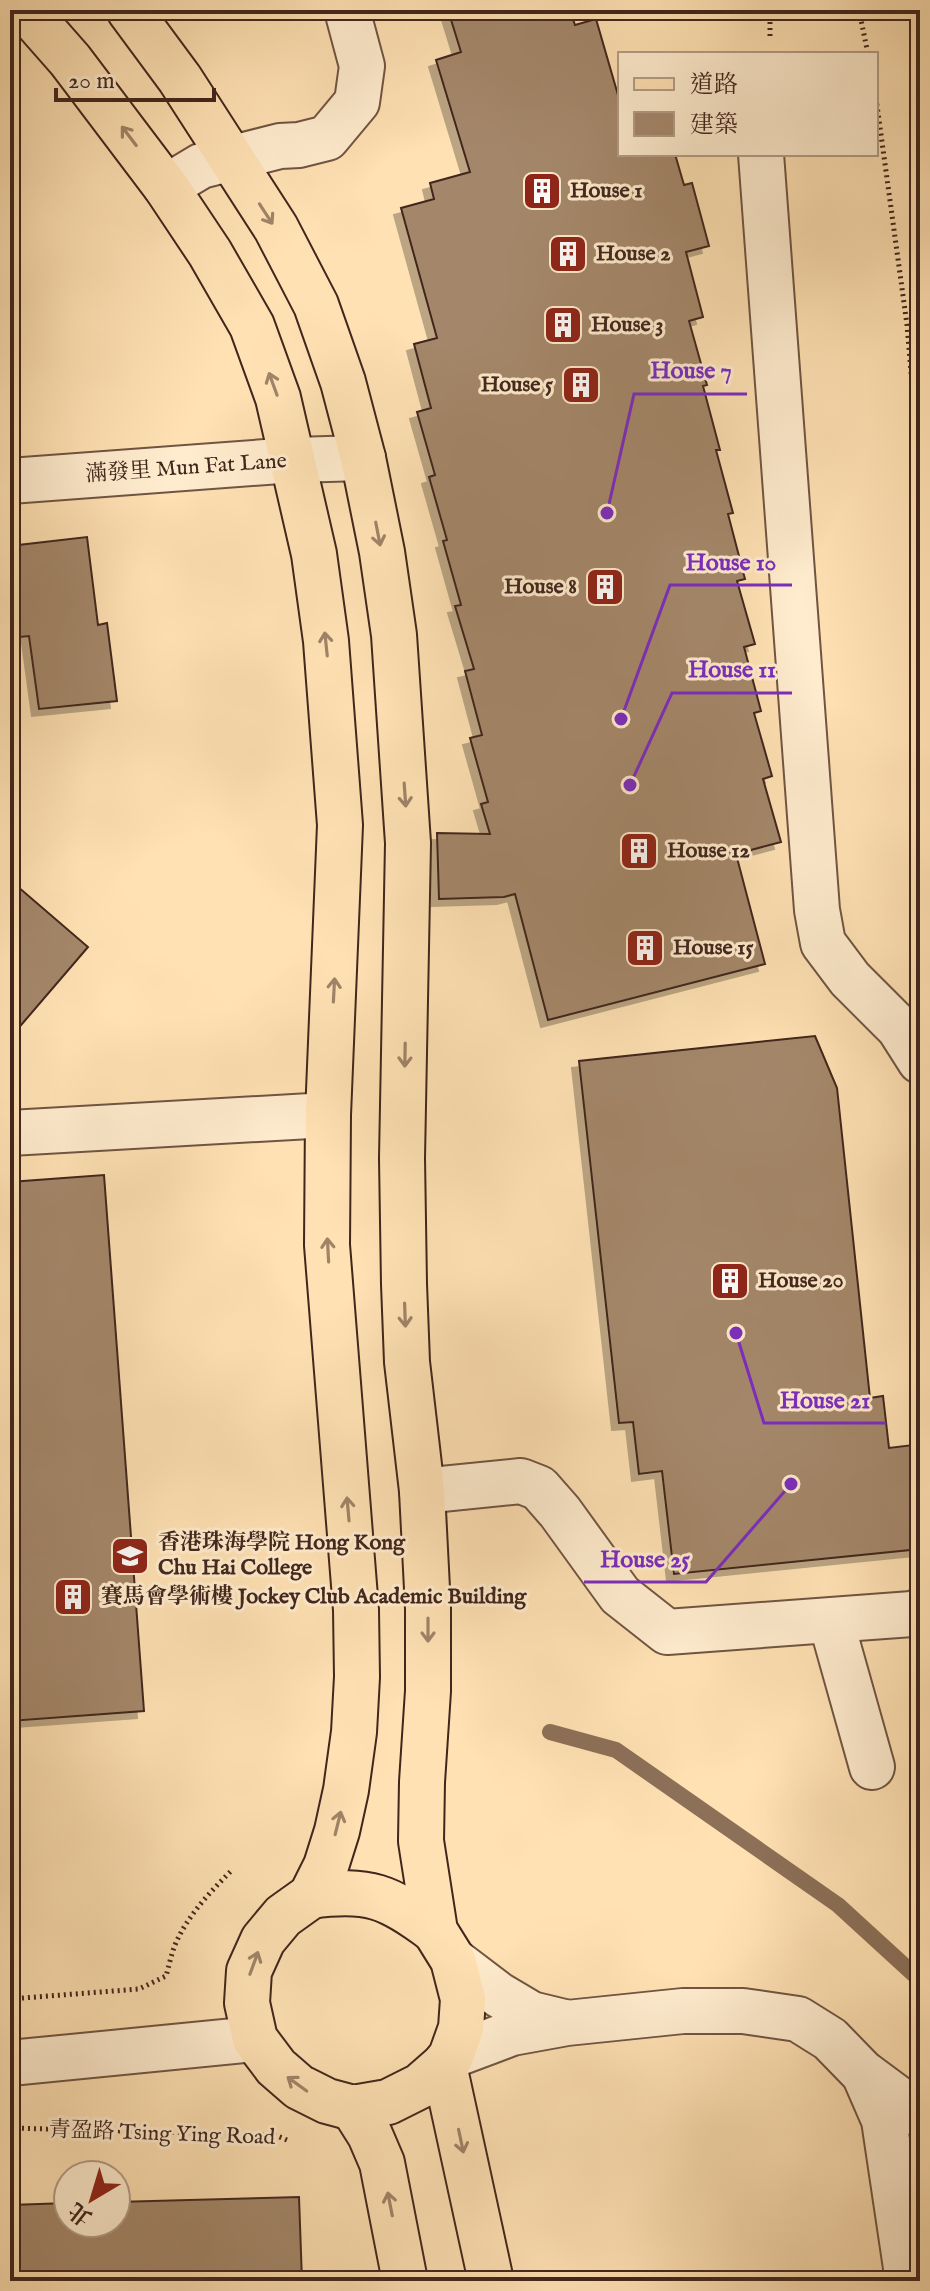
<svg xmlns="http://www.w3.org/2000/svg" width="930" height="2291" viewBox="0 0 930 2291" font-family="'IM FELL English','Noto Serif TC',serif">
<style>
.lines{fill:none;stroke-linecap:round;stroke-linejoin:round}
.stream{stroke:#8c7058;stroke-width:16}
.building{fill:#a4876b;stroke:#41261d;stroke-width:2;filter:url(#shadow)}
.minor-casing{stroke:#705542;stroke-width:48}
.major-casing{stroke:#41261d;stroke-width:48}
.path{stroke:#41261d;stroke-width:5;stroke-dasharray:2 4;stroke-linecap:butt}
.minor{stroke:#ffecce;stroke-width:44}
.major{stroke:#ffe1b3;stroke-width:44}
.oneway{stroke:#a08468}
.labels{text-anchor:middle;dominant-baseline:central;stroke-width:6;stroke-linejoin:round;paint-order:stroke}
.poi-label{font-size:22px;font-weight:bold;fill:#41261d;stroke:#ffecce;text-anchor:start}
.street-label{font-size:22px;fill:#41261d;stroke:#ffecce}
.leader{fill:none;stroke:#7b2cbf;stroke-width:3}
.callout-dot{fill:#7b2cbf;stroke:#ffecce;stroke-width:3}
.callout-label{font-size:24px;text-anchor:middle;font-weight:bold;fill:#7b2cbf;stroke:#ffecce;stroke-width:6;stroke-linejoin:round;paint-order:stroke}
</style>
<defs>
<filter id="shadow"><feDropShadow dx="-7" dy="7" stdDeviation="0" flood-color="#0004"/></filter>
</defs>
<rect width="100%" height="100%" fill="#ffe1b3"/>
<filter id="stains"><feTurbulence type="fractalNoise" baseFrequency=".0025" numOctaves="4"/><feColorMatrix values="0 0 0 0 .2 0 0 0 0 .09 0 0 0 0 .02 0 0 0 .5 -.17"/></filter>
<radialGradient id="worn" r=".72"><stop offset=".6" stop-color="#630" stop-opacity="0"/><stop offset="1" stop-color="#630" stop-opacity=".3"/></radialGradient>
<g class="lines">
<polyline class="stream" points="550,1732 616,1750 838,1905 920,1980"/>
</g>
<g class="building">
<polygon points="448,10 570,10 575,25 596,19 620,102 620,154 675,154 684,185 692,183 709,246 686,252 703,317 689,321 707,385 703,386 720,450 716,450 733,513 728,514 745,579 737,581 755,644 744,647 761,711 754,713 772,776 763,779 781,842 736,854 765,964 548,1020 515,894 504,897 439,899 437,833 490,834 481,804 488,802 470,738 482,735 465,671 474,669 455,606 461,605 443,541 447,540 429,477 435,475 417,412 431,408 414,344 437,338 401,208 434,199 430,183 470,172 436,60 461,52"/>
<polygon points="87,537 98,625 107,623 117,701 39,709 29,636 10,638 10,546"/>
<polygon points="10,880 88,947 10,1038"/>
<polygon points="815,1036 837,1088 870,1398 883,1396 889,1448 913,1445 920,1507 920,1549 674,1574 662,1471 639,1474 633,1422 619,1423 579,1061"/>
<polygon points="104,1175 144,1711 10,1721 10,1182"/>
<polygon points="299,2197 302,2281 10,2281 10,2205 68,2203 68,2223 116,2223 116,2202"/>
</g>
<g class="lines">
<g class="minor-casing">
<g id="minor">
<polyline points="761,154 817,910 823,943 850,979 899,1028 920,1061"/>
<polyline points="166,187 201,166 280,146 299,145 327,138 357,102 362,66 347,10"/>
<polyline points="10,481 293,460 363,458"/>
<polyline points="10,1133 328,1115"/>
<polyline points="422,1491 521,1481 539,1488 560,1512 620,1595 667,1632 912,1614 920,1611"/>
<polyline points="831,1621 872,1767"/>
<polyline points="453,1960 499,1995 531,2014 564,2022"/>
<polyline points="451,2056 512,2033 567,2023 683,2011 743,2011 798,2019 830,2039 864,2074 884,2120 908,2281"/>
<polyline points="10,2063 255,2039"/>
<polyline points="866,2075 920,2115"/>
</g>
</g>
<g class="major-casing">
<g id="major">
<polyline points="26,10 70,60 166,187 210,253 252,326 278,398 314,554 326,641 340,825 328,1115 327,1245 356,1610 357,1677 354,1732 346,1790 337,1831 326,1866 311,1896 283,1916 263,1940 249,1971 247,2003 255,2039 276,2067 299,2087 327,2101 353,2108 388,2102 420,2086 444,2065 451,2056 461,2028 463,1999 453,1960 435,1931 421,1841 422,1782 428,1691 428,1608 422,1491 407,1362 404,1284 402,1158 408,843 394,635 382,552 363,458 343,382 316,305 276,228 180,79 129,10"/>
<path d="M311,1896C369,1888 388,1896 435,1931"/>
<polyline points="444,2065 491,2281"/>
<polyline points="353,2108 370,2135 382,2163 405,2281"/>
</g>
</g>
<g class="path">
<polyline points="770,10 770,38"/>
<polyline points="859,10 868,54"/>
<polyline points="876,98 907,325 920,476"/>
<path d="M10,1999L139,1989L166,1976C169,1966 171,1955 175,1945C187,1916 211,1891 233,1869"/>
<polyline points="10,2128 275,2135 287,2140"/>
</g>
<use href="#minor" class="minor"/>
<use href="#major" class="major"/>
</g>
<defs><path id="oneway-shaft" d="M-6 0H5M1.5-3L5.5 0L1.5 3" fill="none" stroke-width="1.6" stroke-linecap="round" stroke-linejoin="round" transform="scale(2)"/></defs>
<g class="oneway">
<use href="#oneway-shaft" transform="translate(129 136) rotate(-127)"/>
<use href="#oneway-shaft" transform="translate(266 214) rotate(57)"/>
<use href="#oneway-shaft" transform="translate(273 384) rotate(-110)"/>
<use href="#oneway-shaft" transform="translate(378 534) rotate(79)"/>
<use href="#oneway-shaft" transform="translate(326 644) rotate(-96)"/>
<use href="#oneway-shaft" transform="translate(405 795) rotate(86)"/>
<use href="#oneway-shaft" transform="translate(334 990) rotate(-87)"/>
<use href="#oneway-shaft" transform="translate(405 1055) rotate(91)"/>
<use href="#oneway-shaft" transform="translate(328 1250) rotate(-93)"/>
<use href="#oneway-shaft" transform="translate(405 1315) rotate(88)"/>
<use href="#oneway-shaft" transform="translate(348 1509) rotate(-95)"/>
<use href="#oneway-shaft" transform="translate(428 1630) rotate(90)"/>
<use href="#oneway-shaft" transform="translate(338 1823) rotate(-76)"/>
<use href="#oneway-shaft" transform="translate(254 1963) rotate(-70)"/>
<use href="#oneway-shaft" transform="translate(297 2084) rotate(-144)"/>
<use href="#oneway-shaft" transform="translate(461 2141) rotate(78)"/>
<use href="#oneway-shaft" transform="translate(390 2204) rotate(-101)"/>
</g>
<defs>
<g id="building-square" transform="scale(2)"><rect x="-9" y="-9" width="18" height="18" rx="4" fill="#8f2418" stroke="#ffecce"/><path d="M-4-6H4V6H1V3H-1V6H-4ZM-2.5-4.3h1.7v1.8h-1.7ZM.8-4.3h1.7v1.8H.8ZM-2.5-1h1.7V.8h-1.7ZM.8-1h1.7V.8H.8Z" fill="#fff"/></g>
<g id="university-square" transform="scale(2)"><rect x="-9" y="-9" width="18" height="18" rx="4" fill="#8f2418" stroke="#ffecce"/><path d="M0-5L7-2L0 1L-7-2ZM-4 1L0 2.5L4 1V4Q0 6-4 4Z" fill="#fff"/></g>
</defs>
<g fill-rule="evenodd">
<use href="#building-square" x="542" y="191"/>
<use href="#building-square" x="568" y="254"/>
<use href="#building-square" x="563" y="325"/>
<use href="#building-square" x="581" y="385"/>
<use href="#building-square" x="605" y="587"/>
<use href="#building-square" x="639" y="851"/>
<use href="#building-square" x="645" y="948"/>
<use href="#building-square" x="730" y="1281"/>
<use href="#university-square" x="130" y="1556"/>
<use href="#building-square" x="73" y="1597"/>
</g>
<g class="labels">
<g class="poi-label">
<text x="570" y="191">House 1</text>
<text x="596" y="254">House 2</text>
<text x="591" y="325">House 3</text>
<text x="553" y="385" text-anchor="end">House 5</text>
<text x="577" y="587" text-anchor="end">House 8</text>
<text x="667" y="851">House 12</text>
<text x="673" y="948">House 15</text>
<text x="758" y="1281">House 20</text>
<text x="158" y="1543">香港珠海學院 Hong Kong<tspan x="158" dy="25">Chu Hai College</tspan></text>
<text x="101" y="1597">賽馬會學術樓 Jockey Club Academic Building</text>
</g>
<g class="street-label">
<text transform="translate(186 468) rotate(-4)">滿發里 Mun Fat Lane</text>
<text transform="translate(162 2134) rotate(2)">青盈路 Tsing Ying Road</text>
</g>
</g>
<path class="leader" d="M607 513L634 394H747M621 719L670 585H792M630 785L672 693H792M736 1333L764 1423H886M791 1484L706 1582H584"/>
<g class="callout-dot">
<circle cx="607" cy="513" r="8"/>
<circle cx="621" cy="719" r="8"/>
<circle cx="630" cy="785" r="8"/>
<circle cx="736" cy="1333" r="8"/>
<circle cx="791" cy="1484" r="8"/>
</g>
<g class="callout-label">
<text x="691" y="378">House 7</text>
<text x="731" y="570">House 10</text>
<text x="732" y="677">House 11</text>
<text x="825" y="1408">House 21</text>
<text x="645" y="1567">House 25</text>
</g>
<rect width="930" height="2291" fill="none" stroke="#ffe1b3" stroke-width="40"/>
<rect x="12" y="12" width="906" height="2267" fill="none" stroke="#41261d" stroke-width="4"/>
<rect x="20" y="20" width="890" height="2251" fill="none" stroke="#41261d" stroke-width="2"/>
<rect x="618" y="52" width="260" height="104" fill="#ffecce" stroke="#b39d87" stroke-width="2"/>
<rect x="634" y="78" width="40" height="12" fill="#ffe1b3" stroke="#b39d87" stroke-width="2"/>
<text x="690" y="92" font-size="24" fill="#41261d">道路</text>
<rect x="634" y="112" width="40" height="24" fill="#a4876b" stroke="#b39d87" stroke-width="2"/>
<text x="690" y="132" font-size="24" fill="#41261d">建築</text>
<g transform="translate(92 2199) rotate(218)"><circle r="38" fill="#ffecce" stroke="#b39d87" stroke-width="2"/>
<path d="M0-6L14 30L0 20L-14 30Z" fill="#8f2418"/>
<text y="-12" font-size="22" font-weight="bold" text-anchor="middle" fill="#41261d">北</text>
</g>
<path d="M56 88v12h158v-12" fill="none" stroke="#41261d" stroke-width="4"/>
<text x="68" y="88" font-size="24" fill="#41261d" stroke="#ffecce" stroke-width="6" paint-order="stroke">20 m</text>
<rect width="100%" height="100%" filter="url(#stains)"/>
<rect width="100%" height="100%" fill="url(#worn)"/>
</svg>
